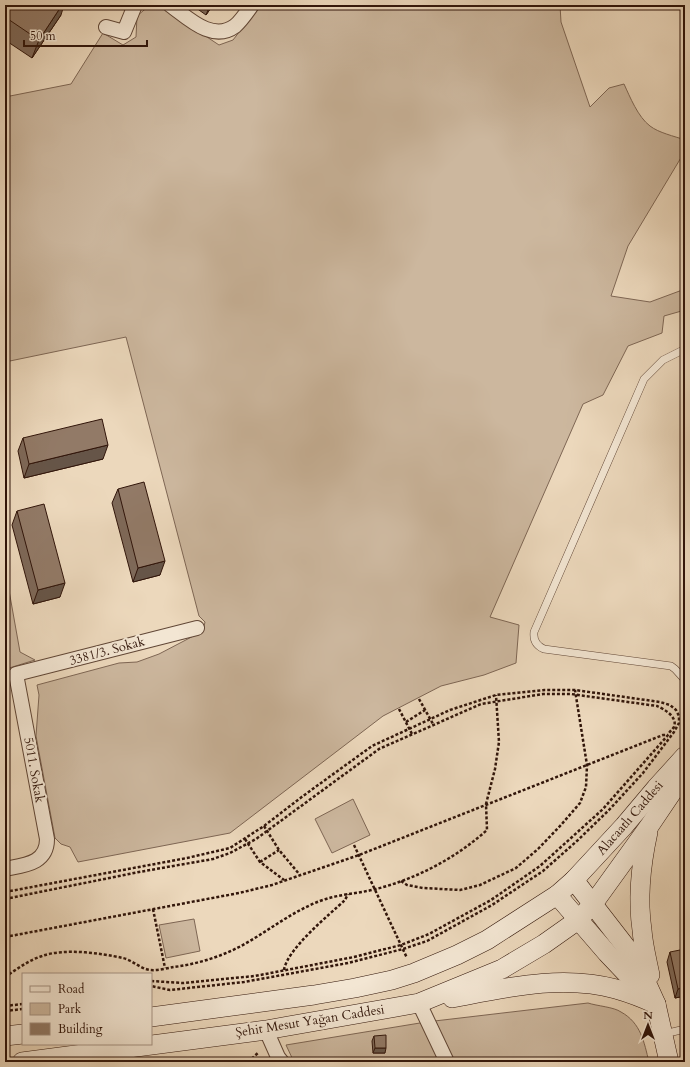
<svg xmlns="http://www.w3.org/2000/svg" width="690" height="1067" viewBox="0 0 690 1067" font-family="Cardo,serif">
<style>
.green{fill:#ccb79e;stroke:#7e6654}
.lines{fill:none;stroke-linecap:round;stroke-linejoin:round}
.lane-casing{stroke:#604636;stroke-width:8}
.street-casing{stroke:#604636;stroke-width:16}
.secondary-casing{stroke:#31150a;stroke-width:20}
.path{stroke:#31150a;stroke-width:2.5;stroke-dasharray:3 2;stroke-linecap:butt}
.lane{stroke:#f3e6d3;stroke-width:7}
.street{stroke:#f3e6d3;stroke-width:14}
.secondary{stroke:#f3e6d3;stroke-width:19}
.wall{fill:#7e6959;stroke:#31150a}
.shaded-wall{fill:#665548;stroke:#31150a}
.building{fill:#927a67;stroke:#31150a}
.labels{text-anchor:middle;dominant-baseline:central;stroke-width:4;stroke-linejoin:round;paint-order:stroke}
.street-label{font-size:13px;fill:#31150a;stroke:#f3e6d3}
</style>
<rect width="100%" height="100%" fill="#ecd8bc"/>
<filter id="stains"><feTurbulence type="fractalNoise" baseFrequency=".005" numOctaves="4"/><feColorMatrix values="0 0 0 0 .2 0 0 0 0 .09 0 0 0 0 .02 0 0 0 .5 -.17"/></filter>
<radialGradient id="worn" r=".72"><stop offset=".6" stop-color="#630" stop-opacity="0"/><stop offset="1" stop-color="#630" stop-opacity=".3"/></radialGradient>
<g class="green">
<path d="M150,5H159L219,45L233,40L257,9H263L268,5H560L561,22L590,107L609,88L624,84C630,97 638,117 650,126C659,133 674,136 685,140V151L628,246L611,296L650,302L685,289V310L664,316L662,333L628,346L603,395L583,404L490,617L519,625L516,663L484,675L441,686L383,716L230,833L78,862L70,847L61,844L55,838L36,736L39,695L37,685L119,663L137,662L159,654L203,631L205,622L199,616L126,337L5,362V97L71,84L103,33L123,45L136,37L137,16Z"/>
<polygon points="5,568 20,652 35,660 6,669 9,690 5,691"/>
<polygon points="353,799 370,835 332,853 315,819"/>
<polygon points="194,919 200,951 166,958 159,925"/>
<path d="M588,1003C597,1006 614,1007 621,1012C641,1023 644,1042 649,1062H294L286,1045L426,1022Z"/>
</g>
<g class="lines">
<g class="lane-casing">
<g id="lane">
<path d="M685,349L663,360L644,379L534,632C533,641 537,646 544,649L671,666L675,669L685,680"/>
<polyline points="664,1034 685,1029"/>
</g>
</g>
<g class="street-casing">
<g id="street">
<path d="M170,5C187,17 212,43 235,26C241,21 247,12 252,5"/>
<polyline points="106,27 124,32 135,5"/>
<path d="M5,869C24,865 47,864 47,839L16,674L197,628"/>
<polyline points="419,1003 447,1062"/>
<polyline points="266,1030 278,1057 282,1062"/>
</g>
</g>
<g class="secondary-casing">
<g id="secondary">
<path d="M648,832C641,864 637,896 642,930C643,945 647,960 650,975"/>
<polyline points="574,880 636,960 656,1004 669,1062"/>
<polyline points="557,895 607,953 645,993"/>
<path d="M452,998C505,988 562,974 616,989C630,993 643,998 656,1004"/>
<polyline points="151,1017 314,995 355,988 392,980 414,973 457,955 487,940 557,895 574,880 624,826 656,788 685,756"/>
<polyline points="5,1036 23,1034"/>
<polyline points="22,1062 266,1030 419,1003 502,969 544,944 578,920 593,904 650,825 685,773"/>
</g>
</g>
<g class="path">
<polyline points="419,699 433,724"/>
<polyline points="399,709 412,734"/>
<polyline points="406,722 425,710"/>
<polyline points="264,826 279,850 300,875"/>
<polyline points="245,839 260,862 284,880"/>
<polyline points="354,845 407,958"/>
<polyline points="260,862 279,850"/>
<polyline points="401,881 407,885 423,888 460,890 480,885 516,868 538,849 561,825 580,803 586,787 587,765 575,690"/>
<polyline points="5,892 187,858 230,848 264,826 303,796 372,746 450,710 496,695 545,690 575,690 660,702 670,705 676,710 679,716 679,723 674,732 643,773 609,810 578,840 543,871 492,905 427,941 403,949 348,963 244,982 170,990 151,986"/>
<path d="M5,899L139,872L213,859L230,853L256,839L379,749L481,704L543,694H571L657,706C664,709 678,717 674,727C672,730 669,732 668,735L603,809L540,866L491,900L429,934L401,945L354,957L255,976L183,983L151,981"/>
<polyline points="153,909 165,968"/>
<polyline points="5,937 239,893 272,885 359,855 663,735 668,735"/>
<path d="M284,970C287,949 329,915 345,900L348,894"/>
<path d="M5,977C17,969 29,960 42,956C64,948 100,953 123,958C132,960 141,969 150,970C158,971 167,968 174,967C197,964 220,957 241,946C267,932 291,912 320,901C338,894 357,894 376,889C416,879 456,858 487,830L486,804L495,769L499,742L496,695"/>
<polyline points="5,1006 23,1004"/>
<polyline points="5,1011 23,1009"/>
<polyline points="248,1062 259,1052"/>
</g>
<use href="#lane" class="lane"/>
<use href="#street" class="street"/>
<use href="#secondary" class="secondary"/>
</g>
<g class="wall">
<polygon points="5,5 61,15 32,58 5,40"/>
<polygon points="192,5 213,5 206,15"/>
<polygon points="23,438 103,459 24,478 18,451"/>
<polygon points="118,489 160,575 133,582 112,503"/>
<polygon points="17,511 60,597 33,604 12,525"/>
<polygon points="670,952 685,996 675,998 667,962"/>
<polygon points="374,1036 385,1053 373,1053 372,1041"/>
</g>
<g class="shaded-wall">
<polygon points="62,5 64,5 61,15 32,58 39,40"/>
<polygon points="210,5 213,5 206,15"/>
<polygon points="108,445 103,459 24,478 29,464"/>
<polygon points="165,561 160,575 133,582 138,568"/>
<polygon points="65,583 60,597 33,604 38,590"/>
<polygon points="685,987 685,996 675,998 678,989"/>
<polygon points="375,1048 386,1048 385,1053 373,1053"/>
</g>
<g class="building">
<polygon points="5,5 62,5 39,40 5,17"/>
<polygon points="102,419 108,445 29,464 23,438"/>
<polygon points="144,482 165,561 138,568 118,489"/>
<polygon points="44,504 65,583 38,590 17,511"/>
<polygon points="685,949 685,987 678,989 670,952"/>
<polygon points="386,1035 386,1048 375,1048 374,1036"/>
</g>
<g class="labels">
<g class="street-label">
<text transform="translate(107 651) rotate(-15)">3381/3. Sokak</text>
<text transform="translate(34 770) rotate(80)">5011. Sokak</text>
<text transform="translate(630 818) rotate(-49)">Alacaatlı Caddesi</text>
<text transform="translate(310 1021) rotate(-9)">Şehit Mesut Yağan Caddesi</text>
</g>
</g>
<rect width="690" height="1067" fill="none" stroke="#ecd8bc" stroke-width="20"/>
<rect x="6" y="6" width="678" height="1055" fill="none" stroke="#31150a" stroke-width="2"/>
<rect x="10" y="10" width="670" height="1047" fill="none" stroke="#31150a"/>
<rect x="22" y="973" width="130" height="72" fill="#f3e6d3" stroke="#a59283"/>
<rect x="30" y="986" width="20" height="6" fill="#f3e6d3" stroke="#a59283"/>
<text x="58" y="993" font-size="12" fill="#31150a">Road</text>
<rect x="30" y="1003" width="20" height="12" fill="#ccb79e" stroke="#a59283"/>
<text x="58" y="1013" font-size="12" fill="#31150a">Park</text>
<rect x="30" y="1023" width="20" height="12" fill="#927a67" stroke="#a59283"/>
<text x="58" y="1033" font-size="12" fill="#31150a">Building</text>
<g transform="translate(648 1025)" stroke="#f3e6d3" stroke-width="3" paint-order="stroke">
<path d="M0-3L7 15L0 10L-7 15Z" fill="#31150a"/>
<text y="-6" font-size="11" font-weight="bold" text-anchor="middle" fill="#31150a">N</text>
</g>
<path d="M24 40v6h123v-6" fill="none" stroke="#31150a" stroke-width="2"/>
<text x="30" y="40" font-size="12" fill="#31150a" stroke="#f3e6d3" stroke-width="3" paint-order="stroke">50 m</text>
<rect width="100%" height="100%" filter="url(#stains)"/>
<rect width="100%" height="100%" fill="url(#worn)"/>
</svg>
